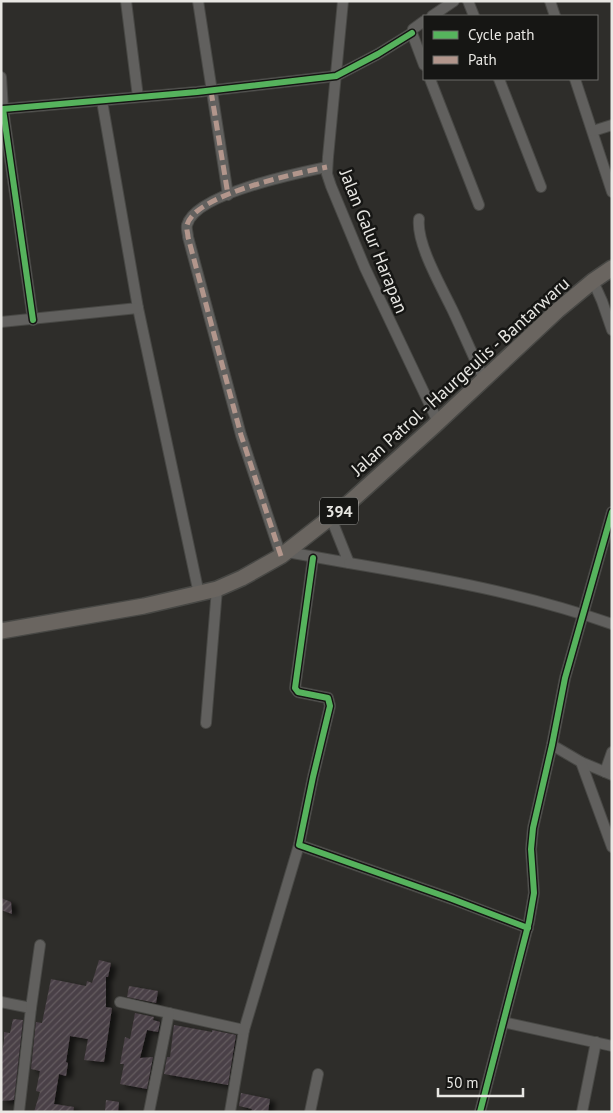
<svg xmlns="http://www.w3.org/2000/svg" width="613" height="1113" viewBox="0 0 613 1113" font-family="'PT Sans',sans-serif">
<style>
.building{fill:url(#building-hatch);filter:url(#shadow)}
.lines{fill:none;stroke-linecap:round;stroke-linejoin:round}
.street-casing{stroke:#484845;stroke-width:12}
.primary-casing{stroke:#484845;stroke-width:18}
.street{stroke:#61605e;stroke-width:10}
.primary{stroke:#6a6560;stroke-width:15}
.quiet{stroke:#b2968c;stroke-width:5;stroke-dasharray:10 5;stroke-linecap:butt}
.cycleway-casing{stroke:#161614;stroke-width:9}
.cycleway{stroke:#56b35d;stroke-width:6}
.labels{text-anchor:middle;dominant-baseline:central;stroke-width:5;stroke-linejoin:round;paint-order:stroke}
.shield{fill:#161614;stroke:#a9a8a5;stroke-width:1}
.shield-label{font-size:16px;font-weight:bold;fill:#e8e7e3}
.street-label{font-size:18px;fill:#e8e7e3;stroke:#161614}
</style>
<defs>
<pattern id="building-hatch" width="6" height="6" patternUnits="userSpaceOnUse" patternTransform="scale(1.25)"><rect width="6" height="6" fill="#4a4046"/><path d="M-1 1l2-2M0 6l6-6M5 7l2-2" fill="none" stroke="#645c61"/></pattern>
<filter id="shadow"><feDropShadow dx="5.5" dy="3" stdDeviation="2.5" flood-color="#0009"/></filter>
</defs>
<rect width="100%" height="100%" fill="#2e2d2a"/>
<g class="building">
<polygon points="1,898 11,902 12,914 1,910"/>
<polygon points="99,960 111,963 108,977 106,977 106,1007 112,1008 104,1062 84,1060 88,1039 70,1036 66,1062 68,1063 66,1076 59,1074 54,1104 74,1107 73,1112 34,1112 40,1092 36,1091 40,1071 31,1069 36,1022 42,1023 51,979 86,986 87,981 92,983"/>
<polygon points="129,986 158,991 156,1003 127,997"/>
<polygon points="135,1013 154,1017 153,1020 160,1022 158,1032 147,1030 140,1058 153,1057 147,1089 120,1084 124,1064 120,1064 125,1037 130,1039"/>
<polygon points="13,1019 23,1020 14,1100 1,1101 1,1057 4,1041 4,1032 10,1033"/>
<polygon points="174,1025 212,1032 212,1030 236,1035 228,1085 164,1074 167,1057 170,1057"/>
<polygon points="241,1093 270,1099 268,1112 251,1112 252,1109 239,1106"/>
<polygon points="106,1100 119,1102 118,1112 105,1112"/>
</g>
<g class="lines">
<g class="street-casing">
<g id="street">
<polyline points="126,1 138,97"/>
<polyline points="198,1 228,195"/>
<polyline points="343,1 328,157 327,174 331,186 365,268 438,422"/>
<polyline points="468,1 474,16"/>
<polyline points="550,1 555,16"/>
<polyline points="432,16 454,1"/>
<polyline points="424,21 413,29 412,33 424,65"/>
<polyline points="1,77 3,109 1,110"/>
<polyline points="430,79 479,205"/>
<polyline points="499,79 541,187"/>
<polyline points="575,79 612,192"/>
<polyline points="102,101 138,308 199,594"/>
<polyline points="593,131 612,125"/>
<path d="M419,219C416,243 441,286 452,309C463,332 473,356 484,379"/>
<polyline points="593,281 602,301 612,330"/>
<polyline points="33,320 3,109 197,92 336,76 378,54 412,33"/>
<polyline points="1,322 138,308"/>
<polyline points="287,552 349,563 331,518"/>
<path d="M281,556L241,435L188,237C188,233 186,229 187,225C195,194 298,173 327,167"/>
<polyline points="313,558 295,688 298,692 328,698 330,706 313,777 299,845 452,899 528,928"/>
<path d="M349,563C438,578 527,594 612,624"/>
<polyline points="206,723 217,589"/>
<polyline points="552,745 581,762 612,775"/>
<polyline points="581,762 612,847"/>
<polyline points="605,772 612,752"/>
<polyline points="1,1002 31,1008 19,1112"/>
<polyline points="120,1002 244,1030 230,1112"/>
<polyline points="31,1008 40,945"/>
<polyline points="503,1022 612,1046"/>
<polyline points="244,1030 299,845"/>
<polyline points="149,1112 169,1013"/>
<polyline points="310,1112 318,1074"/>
<polyline points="480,1112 529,922 534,893 531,849 533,828 552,745 565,678 612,512"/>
<polyline points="582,1112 596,1042"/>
</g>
</g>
<g class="primary-casing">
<polyline id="primary" points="1,631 144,606 217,589 242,578 281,556 350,502 434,426 558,310 593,281 612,268"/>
</g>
<use href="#street" class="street"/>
<use href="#primary" class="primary"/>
<g class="quiet">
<polyline points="211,91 228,195"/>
<path d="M281,556L241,435L188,237C188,233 186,229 187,225C195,194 298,173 327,167"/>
</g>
<g class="cycleway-casing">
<g id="cycleway">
<polyline points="33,320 3,109 197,92 336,76 378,54 412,33"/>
<polyline points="313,558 295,688 298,692 328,698 330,706 313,777 299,845 452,899 528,928"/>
<polyline points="480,1112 529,922 534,893 531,849 533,828 552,745 565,678 612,512"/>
</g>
</g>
<use href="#cycleway" class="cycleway"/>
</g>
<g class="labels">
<rect class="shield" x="320" y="497.5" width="38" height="27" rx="4"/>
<g class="shield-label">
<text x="339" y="511">394</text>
</g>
<g class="street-label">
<text transform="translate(374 241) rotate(68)">Jalan Galur Harapan</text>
<text transform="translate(460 376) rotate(-42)">Jalan Patrol - Haurgeulis - Bantarwaru</text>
</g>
</g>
<rect width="613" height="1113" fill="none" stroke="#e8e7e3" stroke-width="5"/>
<rect x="423" y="15" width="175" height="65" fill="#161614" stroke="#6a6a67"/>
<rect x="433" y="31" width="25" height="8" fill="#56b35d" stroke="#6a6a67"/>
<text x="468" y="40" font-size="15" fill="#e8e7e3">Cycle path</text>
<rect x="433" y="56" width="25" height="8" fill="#b2968c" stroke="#6a6a67"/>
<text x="468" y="65" font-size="15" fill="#e8e7e3">Path</text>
<path d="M438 1088v8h85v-8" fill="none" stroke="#e8e7e3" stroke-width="2.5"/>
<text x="446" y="1088" font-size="15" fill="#e8e7e3" stroke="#161614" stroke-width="4" paint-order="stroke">50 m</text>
</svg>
